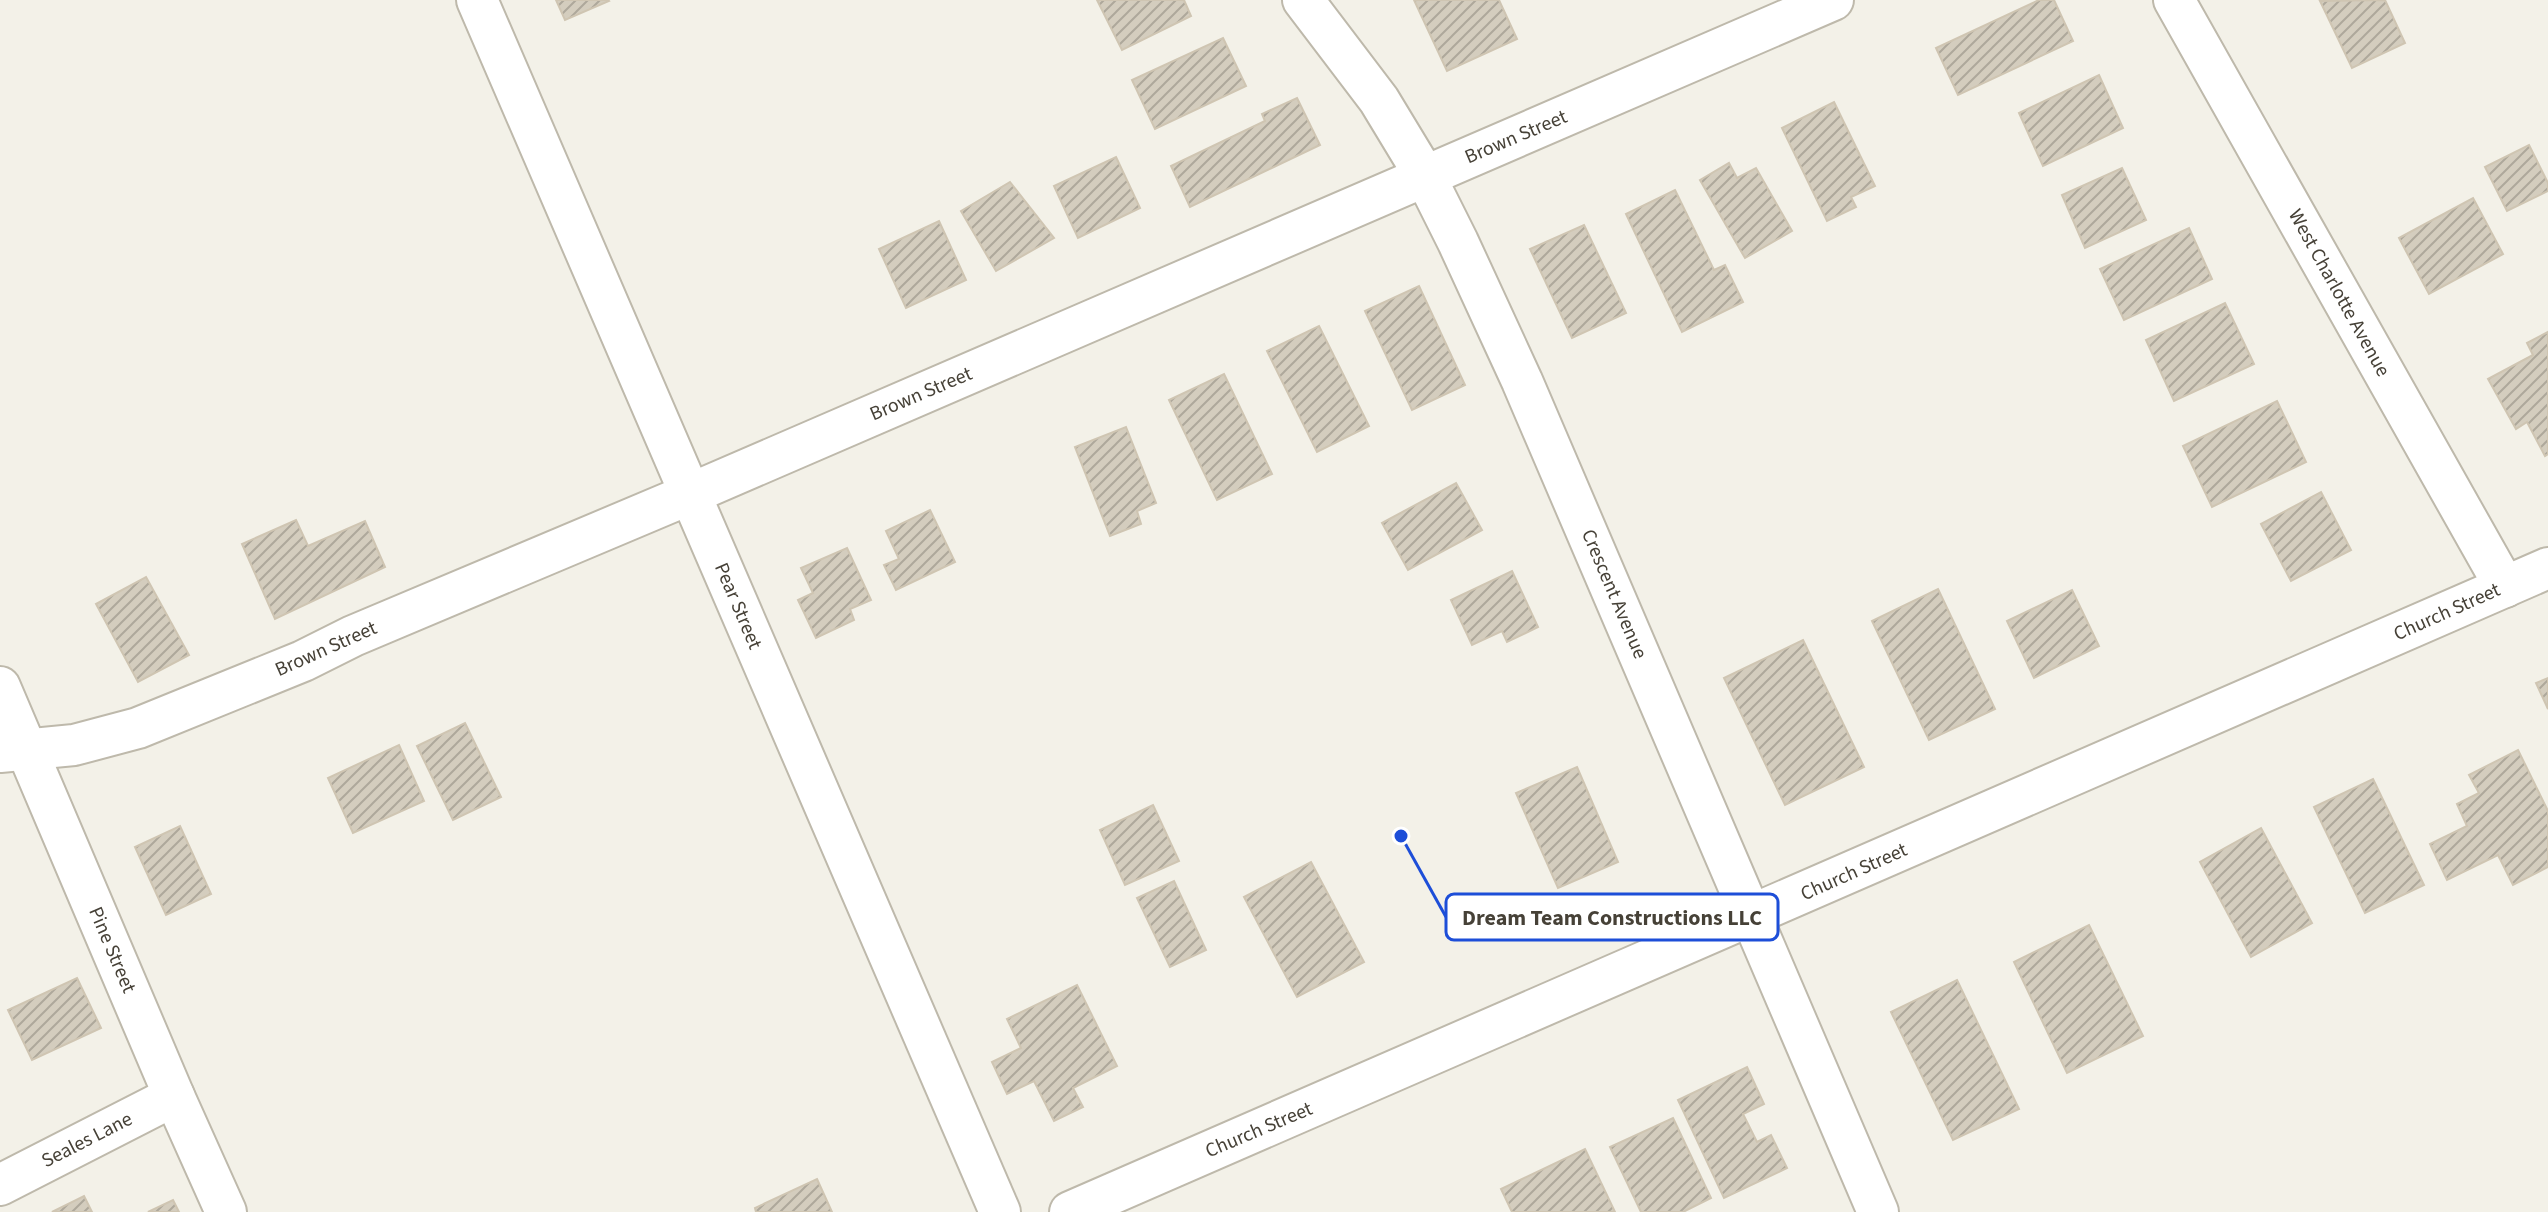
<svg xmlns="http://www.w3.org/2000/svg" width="2548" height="1212" viewBox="0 0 2548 1212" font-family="'Source Sans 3',sans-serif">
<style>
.building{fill:url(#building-hatch);stroke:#cfc5b2;stroke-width:2}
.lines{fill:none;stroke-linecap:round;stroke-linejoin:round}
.minor-casing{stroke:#beb9ab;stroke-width:44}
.minor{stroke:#fff;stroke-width:40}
.labels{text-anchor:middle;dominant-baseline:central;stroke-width:7;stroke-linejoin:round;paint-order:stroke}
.street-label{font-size:20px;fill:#464137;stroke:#fff}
.leader{fill:none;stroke:#1d4ed8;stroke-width:3}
.callout-dot{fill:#1d4ed8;stroke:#fff;stroke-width:3}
.callout{fill:#fff;stroke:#1d4ed8;stroke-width:3}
.callout-label{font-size:22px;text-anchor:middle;font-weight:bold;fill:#464137}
</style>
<defs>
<pattern id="building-hatch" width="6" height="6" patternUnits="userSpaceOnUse" patternTransform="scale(2)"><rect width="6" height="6" fill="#d4cdbe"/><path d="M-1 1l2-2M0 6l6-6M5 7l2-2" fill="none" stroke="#aea89b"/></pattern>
</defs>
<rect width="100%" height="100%" fill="#f3f1e8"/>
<g class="building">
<polygon points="556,0 608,0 609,1 565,20"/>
<polygon points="1097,0 1184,0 1191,16 1122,50"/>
<polygon points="1414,0 1499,0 1517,39 1447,71"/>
<polygon points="2039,0 2054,0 2073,41 1958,95 1936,48"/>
<polygon points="2385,0 2405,43 2352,68 2320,1"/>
<polygon points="1223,38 1246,86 1155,129 1132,80"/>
<polygon points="2099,75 2123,128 2043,166 2019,113"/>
<polygon points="1297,98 1320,145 1190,207 1171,166 1265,121 1262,114"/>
<polygon points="1834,102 1875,186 1851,197 1856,207 1827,221 1782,128"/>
<polygon points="2529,145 2548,183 2548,191 2507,211 2485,167"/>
<polygon points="1116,157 1140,208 1078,238 1054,186"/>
<polygon points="1729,163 1737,178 1756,168 1792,231 1745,258 1700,180"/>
<polygon points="2122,168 2146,220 2085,248 2062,195"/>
<polygon points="1010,182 1054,238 996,271 961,211"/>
<polygon points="1675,190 1714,270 1725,265 1743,302 1682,332 1626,214"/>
<polygon points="2473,198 2503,254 2429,294 2399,238"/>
<polygon points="939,221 966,280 906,308 879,249"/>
<polygon points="1584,225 1626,313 1572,338 1530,249"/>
<polygon points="2189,228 2212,279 2124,320 2100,269"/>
<polygon points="1419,286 1465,385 1412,410 1365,311"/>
<polygon points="2225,303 2254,364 2174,401 2146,340"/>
<polygon points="1319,326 1369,426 1317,452 1267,351"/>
<polygon points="2548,332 2548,454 2545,456 2527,422 2516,429 2488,379 2533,355 2527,343"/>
<polygon points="1224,374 1272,474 1217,500 1169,400"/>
<polygon points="2277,401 2306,462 2212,507 2183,446"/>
<polygon points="1126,427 1156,503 1137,511 1141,524 1110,536 1075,447"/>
<polygon points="1456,483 1482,530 1408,570 1382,523"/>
<polygon points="2321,492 2351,550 2291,581 2261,524"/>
<polygon points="930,510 955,562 896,590 884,565 899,559 886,531"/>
<polygon points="296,520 308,546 365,521 385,567 275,619 242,544"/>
<polygon points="847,548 871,600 850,609 854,620 816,638 798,600 813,593 801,568"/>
<polygon points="1512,571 1538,627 1507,642 1502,631 1472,645 1451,600"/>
<polygon points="146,577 189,655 138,682 96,604"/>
<polygon points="1938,589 1995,709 1929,740 1872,621"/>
<polygon points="2072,590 2099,646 2034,678 2007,621"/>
<polygon points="1803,640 1864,767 1785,805 1724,678"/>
<polygon points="2548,678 2548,709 2536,683"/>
<polygon points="465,723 501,797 453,820 417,746"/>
<polygon points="399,745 424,801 353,833 328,778"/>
<polygon points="2518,750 2548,811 2548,867 2513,885 2498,855 2447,880 2430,844 2467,826 2457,804 2479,793 2469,775"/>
<polygon points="1577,767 1618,862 1558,888 1516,793"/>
<polygon points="2373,779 2424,885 2365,913 2314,807"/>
<polygon points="1153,805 1179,861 1125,885 1100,830"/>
<polygon points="180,826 211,894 166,915 135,847"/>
<polygon points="2261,828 2312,923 2251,957 2200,862"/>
<polygon points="1311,862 1364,962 1297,997 1244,897"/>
<polygon points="1174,881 1206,950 1170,967 1137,898"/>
<polygon points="2089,925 2143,1036 2067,1073 2014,962"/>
<polygon points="77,978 101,1028 32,1060 8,1010"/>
<polygon points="1957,980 2019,1109 1953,1140 1891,1012"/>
<polygon points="1077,985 1117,1066 1073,1088 1083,1107 1054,1121 1034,1081 1007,1094 992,1062 1021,1048 1007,1019"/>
<polygon points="1747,1067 1764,1104 1743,1114 1757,1142 1771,1135 1787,1168 1724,1198 1678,1100"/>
<polygon points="1673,1118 1711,1198 1683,1212 1641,1212 1610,1147"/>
<polygon points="1585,1149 1615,1212 1512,1212 1501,1189"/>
<polygon points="817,1179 832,1212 756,1212 755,1208"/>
<polygon points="84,1196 92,1212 52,1212"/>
<polygon points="173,1200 179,1212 148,1212"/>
</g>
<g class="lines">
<g class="minor-casing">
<g id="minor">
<polyline points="477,0 1000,1212"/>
<polyline points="1303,0 1379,100 1425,176 1458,242 1522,381 1878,1212"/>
<polyline points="2174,0 2505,587"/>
<polyline points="0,687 174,1096 226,1212"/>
<polyline points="0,752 74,745 138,728 303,661 353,636 690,494 1833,0"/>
<polyline points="0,1185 174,1096"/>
<polyline points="1070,1212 2548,568"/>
</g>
</g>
<use href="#minor" class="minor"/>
</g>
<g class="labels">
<g class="street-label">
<text transform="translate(1516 137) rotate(-23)">Brown Street</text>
<text transform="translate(2339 293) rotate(61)">West Charlotte Avenue</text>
<text transform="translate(921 394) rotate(-23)">Brown Street</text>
<text transform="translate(1614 594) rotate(67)">Crescent Avenue</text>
<text transform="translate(738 606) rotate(67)">Pear Street</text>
<text transform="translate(2447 612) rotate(-24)">Church Street</text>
<text transform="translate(326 649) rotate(-24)">Brown Street</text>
<text transform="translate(1854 872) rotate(-24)">Church Street</text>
<text transform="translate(112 950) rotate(67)">Pine Street</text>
<text transform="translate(1259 1130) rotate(-23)">Church Street</text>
<text transform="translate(87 1140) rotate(-27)">Seales Lane</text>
</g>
</g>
<path class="leader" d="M1401 836L1446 917"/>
<circle class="callout-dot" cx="1401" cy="836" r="8"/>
<rect class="callout" x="1446" y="894" width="332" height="46" rx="8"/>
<g class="callout-label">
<text x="1612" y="925">Dream Team Constructions LLC</text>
</g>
</svg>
